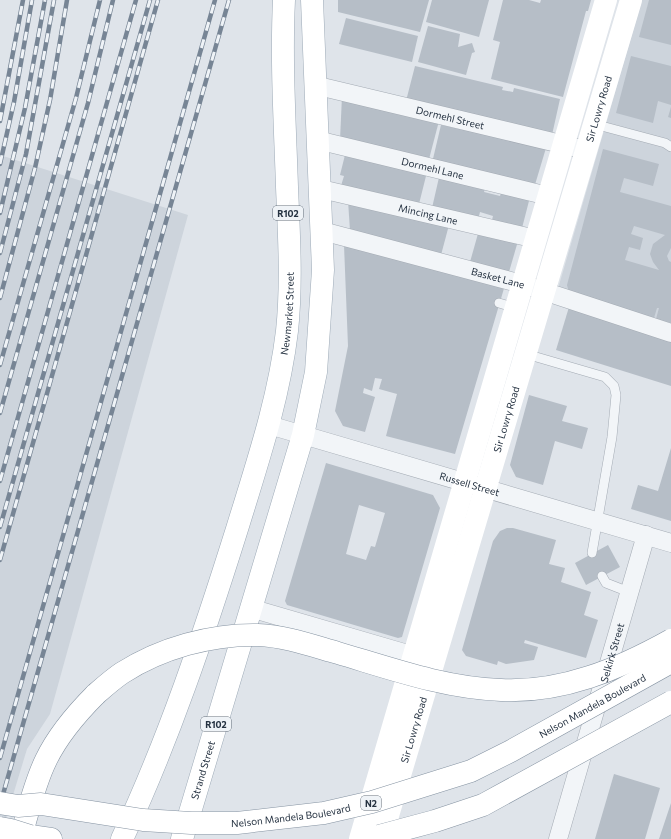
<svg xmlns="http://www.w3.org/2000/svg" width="671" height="839" viewBox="0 0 671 839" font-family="Commissioner,sans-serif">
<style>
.built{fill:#cdd4dc}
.building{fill:#b6bec7;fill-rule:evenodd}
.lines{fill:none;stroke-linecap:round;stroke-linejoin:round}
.lane-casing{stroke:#a4abb4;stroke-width:10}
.street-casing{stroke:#a4abb4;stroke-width:19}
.primary-casing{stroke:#9daab7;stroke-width:23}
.highway-casing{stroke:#8593a2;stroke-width:23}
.lane{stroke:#f2f5f8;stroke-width:9}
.street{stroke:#f2f5f8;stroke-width:18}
.secondary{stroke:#fff;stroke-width:22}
.primary{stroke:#fff;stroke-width:22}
.highway{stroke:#fff;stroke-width:22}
.rail-casing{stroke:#778595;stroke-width:4.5}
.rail{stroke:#eff3f7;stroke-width:3;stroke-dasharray:9;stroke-linecap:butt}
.highway-bridge-casing{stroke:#8593a2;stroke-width:23;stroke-linecap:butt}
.highway-bridge{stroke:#fff;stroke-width:22}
.labels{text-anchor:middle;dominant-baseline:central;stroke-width:3;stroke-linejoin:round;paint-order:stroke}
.shield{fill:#eff3f7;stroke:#626d78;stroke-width:1}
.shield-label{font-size:9px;font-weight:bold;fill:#263342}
.street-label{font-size:10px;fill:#263342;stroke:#eff3f7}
</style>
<rect width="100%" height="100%" fill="#dfe4ea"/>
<g class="built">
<polygon points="642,0 671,0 671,329 557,292"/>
<polygon points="0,155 188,215 50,714 27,749 0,838"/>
</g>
<g class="building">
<polygon points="338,0 429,0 420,32 338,12"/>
<polygon points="432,0 489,0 479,37 426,22"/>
<polygon points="503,0 529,0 540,3 541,0 591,0 588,11 586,11 563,97 491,79 500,42 493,40"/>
<polygon points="649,0 671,0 671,45 639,37"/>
<polygon points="346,18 418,36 412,62 339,44"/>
<polygon points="428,26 460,34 458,47 472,43 475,52 472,53 466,75 418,62"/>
<polygon points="631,56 671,66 671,105 658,101 653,123 616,113"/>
<polygon points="415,66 503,87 502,90 513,92 514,88 560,99 552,135 406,101"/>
<polygon points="342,96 439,121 428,163 340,140"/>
<polygon points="671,107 671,118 668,117"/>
<polygon points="441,125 546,148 534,188 432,163"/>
<path d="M603,149L659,164L653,186L624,178L620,192L671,206V248L667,256L669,261L671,262V323L656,319L659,308H657L654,318L569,293L567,285ZM634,226L665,235L653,244L650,254L653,262L659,270L625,260L629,247L640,250L643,238L631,234Z"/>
<polygon points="346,151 427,172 418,208 340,189 344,176 340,175"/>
<polygon points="440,173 486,185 484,192 500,196 502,190 530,197 521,232 491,224 493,216 480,212 478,220 432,208"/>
<polygon points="348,200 449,225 441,255 350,231"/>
<polygon points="479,230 518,241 509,272 470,262"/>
<polygon points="344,245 505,285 455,454 386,436 397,394 379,389 382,379 375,378 372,391 364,388 363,393 375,397 365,432 343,426 335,411 348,346"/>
<polygon points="569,307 671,338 671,386 556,350"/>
<polygon points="529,395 567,406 562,421 588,428 582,449 555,441 543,485 516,477 510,465"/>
<polygon points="671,448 671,521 631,509 638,485 658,491"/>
<path d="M326,463L433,495L440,508L402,637L398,638L287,605L285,601ZM359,505L385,513L375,547L371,546L366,560L346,554Z"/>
<polygon points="507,528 513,528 556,540 549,564 565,568 561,582 591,592 584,615 598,620 586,658 525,640 524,643 538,647 534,660 506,664 498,661 497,665 466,656 462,650 493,541 500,531"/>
<polygon points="608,545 620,567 586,585 575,563"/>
<polygon points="614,774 660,788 645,839 595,839"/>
<polygon points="671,803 671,839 659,839"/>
</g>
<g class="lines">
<g class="lane-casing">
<g id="lane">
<polyline points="594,124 665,143 671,147"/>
<polyline points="499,303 516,308"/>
<polyline points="526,354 605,377 614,386 616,395 612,437 592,553"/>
<polyline points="602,576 606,583 629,592"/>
</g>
</g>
<g class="street-casing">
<g id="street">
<path id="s1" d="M314,85L586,150"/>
<path id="s2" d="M317,140L548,196"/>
<path id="s3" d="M321,189L536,239"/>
<path id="s4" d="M322,231L522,284L671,333"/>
<path id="s5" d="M269,425L671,543"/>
<polyline points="250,608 425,659"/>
<path id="s6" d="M558,839L646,535"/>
</g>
</g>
<g class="primary-casing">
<g id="primary">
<path id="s8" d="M122,839C169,739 204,634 237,529C257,464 279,399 287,331C292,283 289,235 287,187C285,125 281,62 284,0"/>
<path id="s9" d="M182,839L303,435L316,372L323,270L312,0"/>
</g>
</g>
<g class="highway-casing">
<g id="highway">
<polyline points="30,836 51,839"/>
<path d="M20,839C28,813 34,784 46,760C58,735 76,714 96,694"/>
<polyline points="362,839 379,836"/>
</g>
</g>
<use href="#lane" class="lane"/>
<use href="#street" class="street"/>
<g class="secondary">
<polyline points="360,839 606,0"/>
<path id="s7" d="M381,839L631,0"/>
</g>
<use href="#primary" class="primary"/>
<use href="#highway" class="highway"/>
<g class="rail-casing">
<g id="rail">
<polyline points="0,121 23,0"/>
<polyline points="0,164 14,102 32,0"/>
<polyline points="0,213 25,108 45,0"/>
<polyline points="0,253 26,154 54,0"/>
<polyline points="0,298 35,168 50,100 67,0"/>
<polyline points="0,365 76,98 100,0"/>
<polyline points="0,413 88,103 113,0"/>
<polyline points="0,481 136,0"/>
<polyline points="0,527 150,0"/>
<polyline points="0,560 158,0"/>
<polyline points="0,758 215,0"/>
<polyline points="0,805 229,0"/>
</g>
</g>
<use href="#rail" class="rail"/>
<g class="highway-bridge-casing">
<g id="highway-bridge">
<path d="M96,694C104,687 113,679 122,673C161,648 211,634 258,635C285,636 313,646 338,653C392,669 445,688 501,690C562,693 619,669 671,640"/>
<path id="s10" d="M0,803L18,806L41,804L143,820L191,823H237L324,813L372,802L471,771L511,751L671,662"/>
<polyline points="0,828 11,830 30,836"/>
<polyline points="379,836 435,821 483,805 671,702"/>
</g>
</g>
<use href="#highway-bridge" class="highway-bridge"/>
</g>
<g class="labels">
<g class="shield">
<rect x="273" y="206" width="30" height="14" rx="3"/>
<rect x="201" y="717" width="30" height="14" rx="3"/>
<rect x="361" y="796" width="20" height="14" rx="3"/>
</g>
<g class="shield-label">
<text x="288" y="213">R102</text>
<text x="216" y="724">R102</text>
<text x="371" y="803">N2</text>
</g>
<g class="street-label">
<text stroke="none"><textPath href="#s7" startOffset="762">Sir Lowry Road</textPath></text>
<text stroke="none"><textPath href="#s1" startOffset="140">Dormehl Street</textPath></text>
<text stroke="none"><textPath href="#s2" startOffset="119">Dormehl Lane</textPath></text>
<text stroke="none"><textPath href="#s3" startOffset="110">Mincing Lane</textPath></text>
<text stroke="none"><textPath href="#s4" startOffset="182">Basket Lane</textPath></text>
<text stroke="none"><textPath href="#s8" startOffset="553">Newmarket Street</textPath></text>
<text stroke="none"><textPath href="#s7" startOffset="438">Sir Lowry Road</textPath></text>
<text stroke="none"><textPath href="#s5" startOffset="209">Russell Street</textPath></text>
<text stroke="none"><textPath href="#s6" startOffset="194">Selkirk Street</textPath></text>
<text stroke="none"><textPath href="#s10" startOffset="617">Nelson Mandela Boulevard</textPath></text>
<text stroke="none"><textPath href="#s7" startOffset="114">Sir Lowry Road</textPath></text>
<text stroke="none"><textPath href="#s9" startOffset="72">Strand Street</textPath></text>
<text stroke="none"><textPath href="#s10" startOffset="293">Nelson Mandela Boulevard</textPath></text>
</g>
</g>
</svg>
